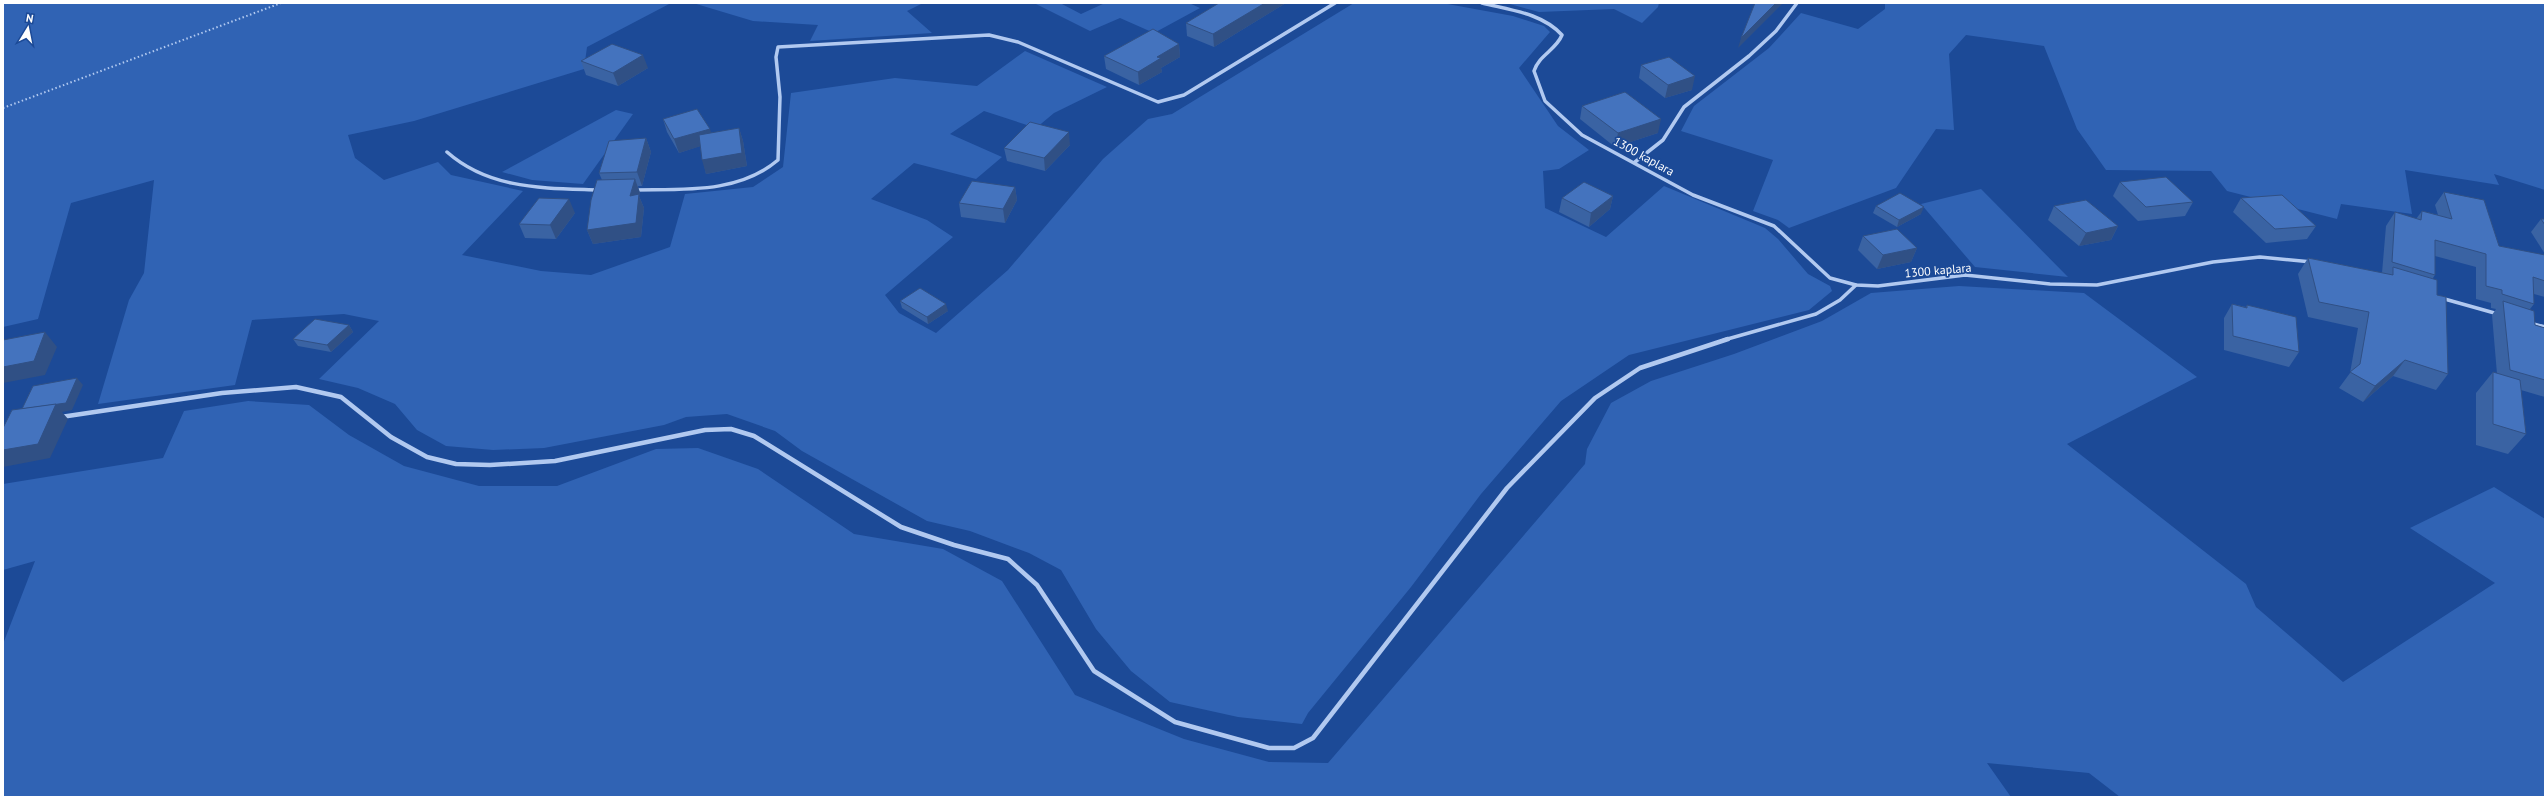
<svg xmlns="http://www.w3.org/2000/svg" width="2548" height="800" viewBox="0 0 2548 800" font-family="'PT Sans',sans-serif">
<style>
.green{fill:#3063b4}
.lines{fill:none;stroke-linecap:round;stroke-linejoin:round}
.path{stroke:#b1c9f0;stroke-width:2;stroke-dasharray:1.5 2.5;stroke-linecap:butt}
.street-far1{stroke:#b1c9f0;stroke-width:3.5}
.street{stroke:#b1c9f0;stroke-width:4.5}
.wall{fill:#3a63a3}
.shaded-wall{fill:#305085}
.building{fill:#4473be;stroke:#305085}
.labels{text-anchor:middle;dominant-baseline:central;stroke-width:3.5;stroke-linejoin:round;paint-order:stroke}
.street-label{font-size:12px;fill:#fff;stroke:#1c4a97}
</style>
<rect width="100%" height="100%" fill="#1c4a97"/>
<g class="green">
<polygon points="3,3 671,3 587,47 584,69 414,121 348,135 355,158 384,180 438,162 451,175 523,191 462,255 541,271 591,275 670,247 685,194 753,187 783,167 791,93 895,78 977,86 1025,51 1107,87 1054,113 1036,128 984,111 950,134 1002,157 976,179 914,163 871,199 927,220 953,237 885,295 899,313 936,333 1008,270 1103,159 1148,119 1172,114 1354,3 1442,3 1513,16 1544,26 1550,32 1519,68 1558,126 1589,150 1559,169 1543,171 1545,208 1606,237 1664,186 1765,228 1778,239 1808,274 1830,286 1832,291 1809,310 1629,355 1561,401 1481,494 1411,587 1308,713 1302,724 1238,717 1170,702 1131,671 1096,629 1061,570 1029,553 970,531 927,521 802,451 775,431 727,414 686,417 664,425 544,448 493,450 446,446 417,430 395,404 358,388 319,379 379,321 344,314 252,320 235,385 98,404 129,300 144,273 154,180 71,203 38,319 3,327"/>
<polygon points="693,3 923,3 907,11 932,33 810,41 818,25 753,21"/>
<polygon points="1034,3 1060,3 1081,14 1105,3 1189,3 1200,8 1154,33 1120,18 1090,31"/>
<polygon points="1506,3 1659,3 1658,7 1642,23 1614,9 1539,12"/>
<polygon points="1885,3 2545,3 2545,190 2494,174 2499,185 2405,170 2412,214 2341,204 2337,219 2227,191 2211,171 2106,170 2077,129 2044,46 1966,35 1949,54 1954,130 1936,129 1896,188 1789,228 1778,220 1753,211 1773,160 1681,131 1694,106 1769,48 1801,13 1858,29 1885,9"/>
<polygon points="616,110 633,114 583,184 532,180 502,172"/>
<polygon points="1981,189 2068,277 1975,267 1921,204"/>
<polygon points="1959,286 2084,293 2197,377 2067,444 2246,584 2256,607 2343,682 2495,583 2410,528 2494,487 2545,519 2545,797 2120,797 2089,773 1987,763 2011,797 3,797 3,644 35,561 3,570 3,484 163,458 184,411 248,401 309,405 349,435 404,466 479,486 557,486 656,449 698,448 758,469 854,534 943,549 1002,581 1075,695 1184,739 1269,762 1328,763 1585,464 1587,449 1611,403 1651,381 1734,354 1822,321 1871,293"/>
</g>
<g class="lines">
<polyline class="path" points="3,108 281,3"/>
<g class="street-far1">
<path d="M1482,3C1510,10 1542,13 1562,35C1556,50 1539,55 1534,71L1545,101L1582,135L1693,195L1774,226L1830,278L1856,285L1878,286L1965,275L2050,284L2097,285L2213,262L2260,257L2312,262"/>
<path d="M447,152C490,190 545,188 599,190"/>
<polyline points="1635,162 1663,140 1684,107 1749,56 1776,31 1797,3"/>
<path d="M634,190C683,189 738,194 778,160L780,97L776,57L778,47L989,35L1018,42L1158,102L1184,95L1335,3"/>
<polyline points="2441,298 2498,314"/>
<polyline points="2530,323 2545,327"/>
<polyline points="1724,340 1816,314 1840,300 1856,285"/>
</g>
<polyline class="street" points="61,417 222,393 296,387 341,397 391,437 427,457 456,464 490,465 555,461 705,430 731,429 754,436 901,527 954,545 1008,559 1037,585 1094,671 1175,722 1269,748 1294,748 1313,738 1507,488 1595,398 1640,368 1728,339"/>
</g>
<g class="wall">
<polygon points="1219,3 1286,3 1214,47 1187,36 1186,23"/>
<polygon points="1179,44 1180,57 1161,68 1162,72 1139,85 1106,69 1104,56"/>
<polygon points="581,61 648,68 618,86 586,75"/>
<polygon points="1641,65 1692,90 1665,98 1639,78"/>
<polygon points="1582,106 1658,133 1615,147 1580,119"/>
<polygon points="663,119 711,133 739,128 743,141 747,166 706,174 700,146 679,153 667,132"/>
<polygon points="646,138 651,152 642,186 638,186 640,193 639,196 644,208 641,237 593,244 587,230 602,180 599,173"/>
<polygon points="1070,145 1045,171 1007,161 1004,148"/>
<polygon points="2120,182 2193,202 2185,216 2138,221 2113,196"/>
<polygon points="1015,187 1017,200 1005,223 961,217 959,203"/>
<polygon points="2444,192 2499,246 2545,255 2545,297 2534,294 2534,304 2530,309 2535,325 2545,328 2545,397 2521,390 2526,434 2508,454 2476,445 2476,393 2493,372 2497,374 2492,315 2496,309 2491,308 2491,303 2476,299 2476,267 2435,256 2435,275 2433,278 2437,295 2448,374 2436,390 2393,376 2363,402 2339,388 2350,373 2358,328 2308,317 2298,274 2308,258 2382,273 2386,226 2395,212 2416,219 2422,211 2438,215 2435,205"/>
<polygon points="1613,196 1610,209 1589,227 1559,212 1562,198"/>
<polygon points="2241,198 2316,226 2307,239 2266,243 2233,212"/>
<polygon points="1876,206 1921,214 1897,227 1873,213"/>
<polygon points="2054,206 2118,226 2111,240 2079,246 2048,220"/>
<polygon points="575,213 556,239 525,238 519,224"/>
<polygon points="2541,219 2545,219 2545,254 2531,232"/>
<polygon points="1863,236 1917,248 1911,262 1877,269 1858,250"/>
<polygon points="900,301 948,311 928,324 902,308"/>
<polygon points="2232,304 2246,307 2247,305 2299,352 2289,367 2224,350 2224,318"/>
<polygon points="349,325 353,332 331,352 298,346 293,339"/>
</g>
<g class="shaded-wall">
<polygon points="1265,3 1286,3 1214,47 1213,34"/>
<polygon points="1776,3 1783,3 1738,48 1741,38"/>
<polygon points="1179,44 1180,57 1161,68 1162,72 1139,85 1138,72 1157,57"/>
<polygon points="643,55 648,68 618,86 613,73"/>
<polygon points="1695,76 1692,90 1665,98 1668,85"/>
<polygon points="1661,119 1658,133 1615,147 1618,133"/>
<polygon points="739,128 743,141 747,166 706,174 702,160"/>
<polygon points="710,129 714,142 679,153 674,139"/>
<polygon points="1069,132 1070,145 1045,171 1044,158"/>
<polygon points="646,138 651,152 642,186 637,172"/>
<polygon points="635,179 640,193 639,196 644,208 641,237 593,244 587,230 630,196"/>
<polygon points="1015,187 1017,200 1005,223 1003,209"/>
<polygon points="1613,196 1610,209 1589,227 1591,213"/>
<polygon points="569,199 575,213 556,239 550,225"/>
<polygon points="1924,207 1921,214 1897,227 1899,220"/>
<polygon points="2118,226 2111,240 2079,246 2086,233"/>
<polygon points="1917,248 1911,262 1877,269 1883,255"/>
<polygon points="946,304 948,311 928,324 927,317"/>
<polygon points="349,325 353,332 331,352 327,345"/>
<polygon points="45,332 57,347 45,375 3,383 3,367"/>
<polygon points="2405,360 2393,376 2363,402 2375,386"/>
<polygon points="77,378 83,385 72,410 62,412 68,419 50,458 3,467 3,450"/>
</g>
<g class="building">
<polygon points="1219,3 1265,3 1213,34 1186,23"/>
<polygon points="1755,3 1776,3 1741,38"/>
<polygon points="1153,29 1179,44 1157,57 1161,58 1138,72 1104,56"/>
<polygon points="612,44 643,55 613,73 581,61"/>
<polygon points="1669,57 1695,76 1668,85 1641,65"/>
<polygon points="1625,92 1661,119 1618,133 1582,106"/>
<polygon points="697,109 710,129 674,139 663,119"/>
<polygon points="1030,122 1069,132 1044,158 1004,148"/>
<polygon points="739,128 742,153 702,160 699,135"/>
<polygon points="646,138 637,172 599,173 609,141"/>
<polygon points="2166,177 2193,202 2146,207 2120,182"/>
<polygon points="635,179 630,196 639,194 636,223 587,230 591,200 597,180"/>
<polygon points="972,181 1015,187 1003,209 959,203"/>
<polygon points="1584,182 1613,196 1591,213 1562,198"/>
<polygon points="2444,192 2484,200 2499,246 2545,255 2545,281 2533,277 2534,304 2502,294 2502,290 2486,286 2486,254 2435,240 2435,275 2392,262 2395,212 2421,220 2422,211 2452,219"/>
<polygon points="1900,193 1924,207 1899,220 1876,206"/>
<polygon points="2282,195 2316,226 2275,229 2241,198"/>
<polygon points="539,198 569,199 550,225 519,224"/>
<polygon points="2086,200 2118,226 2086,233 2054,206"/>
<polygon points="2541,219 2545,219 2545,225"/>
<polygon points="1897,229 1917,248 1883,255 1863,236"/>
<polygon points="2308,258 2393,275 2393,267 2437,280 2437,295 2446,297 2448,374 2405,360 2375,386 2350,372 2360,364 2369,312 2319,302"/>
<polygon points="920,288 946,304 927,317 900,301"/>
<polygon points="2503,301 2534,311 2535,325 2545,328 2545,380 2510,370"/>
<polygon points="2232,304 2247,308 2247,305 2296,317 2299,352 2233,336"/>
<polygon points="315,319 349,325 327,345 293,339"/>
<polygon points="45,332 34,361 3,367 3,340"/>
<polygon points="2493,372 2520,380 2526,434 2493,424"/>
<polygon points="77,378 66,403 22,409 33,386"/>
<polygon points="56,404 38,444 3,450 3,428 12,410"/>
</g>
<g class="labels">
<g class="street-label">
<text transform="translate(1644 156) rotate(29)">1300 kaplara</text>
<text transform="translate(1938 270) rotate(-5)">1300 kaplara</text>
</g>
</g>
<rect width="2548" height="800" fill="none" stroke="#ffffff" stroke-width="8"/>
<g transform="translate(28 28) rotate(10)" stroke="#1c4a97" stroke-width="3" paint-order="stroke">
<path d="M0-3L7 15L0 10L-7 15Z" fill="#ffffff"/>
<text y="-6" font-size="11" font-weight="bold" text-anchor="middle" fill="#ffffff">N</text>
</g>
</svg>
